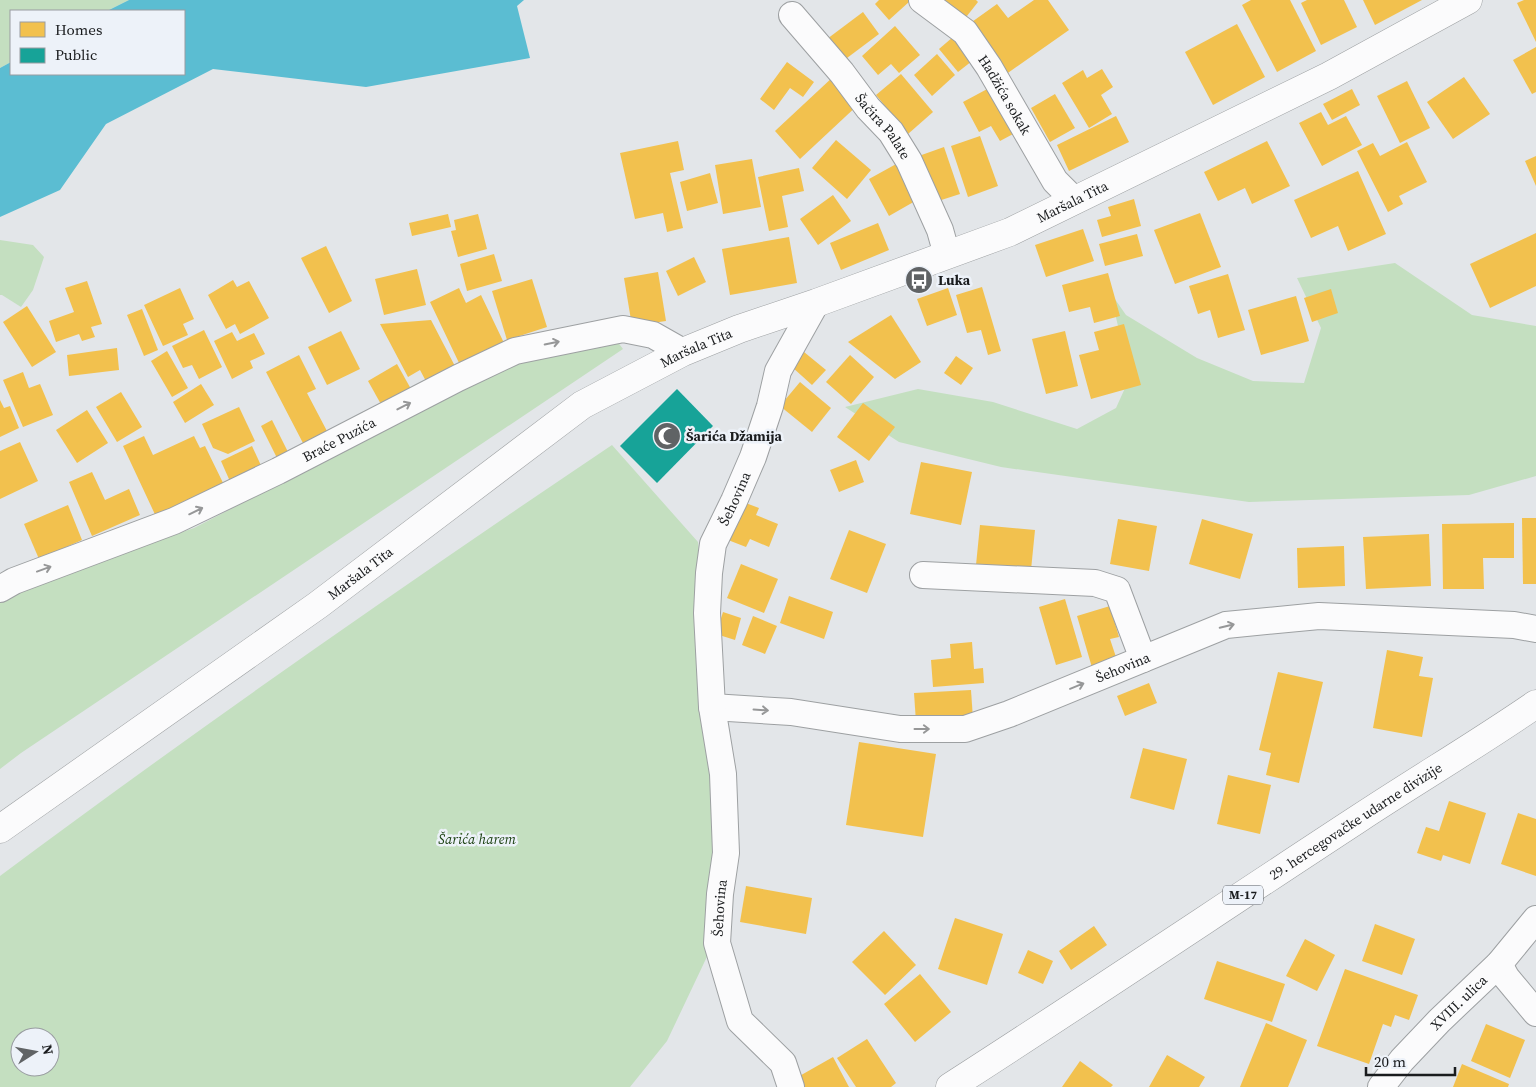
<svg xmlns="http://www.w3.org/2000/svg" width="1536" height="1087" viewBox="0 0 1536 1087" font-family="'Source Serif 4',serif">
<style>
.green{fill:#c4dfc0;fill-rule:evenodd}
.water{fill:#5bbdd2}
.homes{fill:#f2c14e}
.public{fill:#17a398}
.lines{fill:none;stroke-linecap:round;stroke-linejoin:round}
.minor-casing{stroke:#9da0a2;stroke-width:28}
.tertiary-casing{stroke:#9da0a2;stroke-width:29}
.primary-casing{stroke:#9da0a2;stroke-width:29}
.minor{stroke:#fbfbfc;stroke-width:26}
.tertiary{stroke:#fbfbfc;stroke-width:28}
.primary{stroke:#fbfbfc;stroke-width:28}
.oneway{stroke:#969798}
.labels{text-anchor:middle;dominant-baseline:central;stroke-width:5;stroke-linejoin:round;paint-order:stroke}
.shield{fill:#edf2f9;stroke:#595c60;stroke-width:1}
.shield-label{font-size:12px;font-weight:bold;fill:#1a1c1e}
.street-label{font-size:14px;fill:#1a1c1e;stroke:#edf2f9}
.poi-label{font-size:14px;font-weight:bold;fill:#1a1c1e;stroke:#edf2f9;text-anchor:start}
.park-label{font-size:14px;font-style:italic;fill:#1b4111;stroke:#edf2f9}
</style>
<rect width="100%" height="100%" fill="#e3e6e9"/>
<g class="green">
<polygon points="0,0 129,0 107,11 11,11 11,62 0,68"/>
<polygon points="0,240 33,245 44,257 33,290 21,307 2,295 0,295"/>
<polygon points="1395,263 1472,315 1536,326 1536,476 1469,495 1249,502 1001,467 899,442 845,407 918,389 993,402 1077,429 1116,408 1130,377 1110,292 1126,315 1197,358 1253,381 1304,383 1321,328 1297,278"/>
<polygon points="613,336 623,349 21,753 0,769 0,598 12,590 194,528 488,376 506,363"/>
<path d="M612,445L698,542L709,632L723,760L713,944L667,1041L630,1087H0V876C200,727 405,584 612,445ZM20,1037H50V1067H20Z"/>
</g>
<polygon class="water" points="129,0 524,0 517,6 530,58 366,87 213,69 106,124 60,190 0,217 0,68 11,62 11,74 184,74 184,11 107,11"/>
<g class="homes">
<polygon points="879,0 909,0 910,1 889,20 875,4"/>
<polygon points="937,0 976,0 978,2 963,21"/>
<polygon points="1034,0 1048,0 1069,30 1005,75 969,24 997,4 1008,18"/>
<polygon points="1251,0 1290,0 1316,51 1277,72 1242,5"/>
<polygon points="1307,0 1344,0 1357,27 1321,45 1301,3"/>
<polygon points="1363,0 1422,0 1375,25"/>
<polygon points="1524,0 1536,0 1536,42 1517,3"/>
<polygon points="863,12 879,34 843,61 827,39"/>
<polygon points="1237,24 1265,77 1213,105 1185,52"/>
<polygon points="895,26 920,55 899,73 891,64 878,75 862,56"/>
<polygon points="953,37 972,61 958,72 939,49"/>
<polygon points="1536,47 1536,92 1532,94 1513,60"/>
<polygon points="937,54 955,75 932,96 914,75"/>
<polygon points="787,62 814,82 803,97 790,88 774,110 760,99"/>
<polygon points="1102,69 1113,87 1101,95 1112,114 1089,128 1062,83 1083,70 1087,78"/>
<polygon points="901,74 933,112 908,134 876,95"/>
<polygon points="834,76 860,103 800,159 775,131"/>
<polygon points="1464,77 1490,114 1453,139 1427,102"/>
<polygon points="1407,81 1430,128 1400,143 1377,96"/>
<polygon points="991,87 1015,133 1000,141 991,126 979,132 963,102"/>
<polygon points="1352,89 1360,105 1332,120 1323,104"/>
<polygon points="1055,94 1075,128 1050,142 1031,108"/>
<polygon points="1321,112 1328,125 1346,116 1362,145 1322,166 1299,123"/>
<polygon points="1116,116 1129,142 1069,171 1057,145"/>
<polygon points="980,136 998,186 968,197 951,146"/>
<polygon points="836,140 871,170 847,199 812,168"/>
<polygon points="678,141 684,170 670,173 683,228 667,232 663,213 635,219 620,153"/>
<polygon points="1267,141 1290,186 1252,204 1245,188 1218,201 1204,172"/>
<polygon points="1407,142 1427,182 1399,196 1403,204 1388,212 1357,151 1373,143 1380,156"/>
<polygon points="944,147 960,194 932,203 916,157"/>
<polygon points="1536,156 1536,186 1525,161"/>
<polygon points="752,159 761,207 723,214 715,165"/>
<polygon points="898,163 917,200 889,216 869,179"/>
<polygon points="799,168 804,191 782,196 788,227 769,231 758,177"/>
<polygon points="1358,171 1386,234 1348,251 1338,226 1311,238 1294,200"/>
<polygon points="710,173 718,203 687,211 680,182"/>
<polygon points="833,195 851,221 818,245 800,219"/>
<polygon points="1134,199 1141,226 1102,237 1097,220 1111,216 1108,207"/>
<polygon points="1200,213 1221,267 1175,284 1154,230"/>
<polygon points="448,214 451,227 412,236 409,223"/>
<polygon points="478,214 487,249 458,257 451,231 456,230 454,220"/>
<polygon points="878,223 889,250 841,270 830,243"/>
<polygon points="1083,229 1094,261 1046,277 1035,245"/>
<polygon points="1536,233 1536,286 1490,308 1470,264"/>
<polygon points="1137,234 1143,256 1105,266 1099,244"/>
<polygon points="789,237 797,283 730,295 722,249"/>
<polygon points="326,246 352,301 329,313 301,258"/>
<polygon points="494,254 502,281 467,291 460,264"/>
<polygon points="694,257 706,282 678,296 666,271"/>
<polygon points="417,269 426,305 384,315 375,279"/>
<polygon points="658,272 666,321 632,326 624,278"/>
<polygon points="1108,273 1120,316 1094,323 1090,307 1069,312 1062,285"/>
<polygon points="1228,274 1245,330 1218,338 1210,310 1198,314 1189,286"/>
<polygon points="532,279 547,327 507,340 492,291"/>
<polygon points="233,280 237,287 249,281 269,318 240,334 235,324 226,329 208,295"/>
<polygon points="87,281 102,324 91,327 95,337 82,341 79,334 56,342 49,321 74,312 65,288"/>
<polygon points="982,287 1001,351 988,355 981,330 967,333 956,295"/>
<polygon points="180,288 194,319 183,324 188,335 163,346 144,305"/>
<polygon points="459,288 466,303 481,295 504,343 460,365 430,302"/>
<polygon points="948,288 957,315 927,326 917,299"/>
<polygon points="1331,289 1338,313 1312,322 1304,298"/>
<polygon points="1296,296 1309,341 1261,355 1248,310"/>
<polygon points="27,306 56,352 32,367 3,322"/>
<polygon points="142,309 158,350 144,356 127,315"/>
<polygon points="891,315 921,362 895,379 848,342"/>
<polygon points="431,320 457,370 428,385 420,370 408,377 380,324"/>
<polygon points="1124,324 1141,385 1091,399 1079,355 1099,350 1094,332"/>
<polygon points="204,330 222,367 199,379 192,365 183,368 172,346"/>
<polygon points="341,331 360,369 327,385 308,347"/>
<polygon points="1065,331 1078,386 1046,394 1032,339"/>
<polygon points="232,332 237,341 254,333 265,354 250,361 253,368 232,379 214,341"/>
<polygon points="117,348 119,370 69,376 67,355"/>
<polygon points="167,351 188,388 172,397 151,361"/>
<polygon points="804,352 826,370 812,385 792,367"/>
<polygon points="299,355 316,389 307,393 328,433 304,445 266,372"/>
<polygon points="850,355 874,377 851,404 826,382"/>
<polygon points="956,356 973,368 961,385 944,373"/>
<polygon points="397,364 411,389 382,406 368,381"/>
<polygon points="23,372 29,388 40,384 53,415 23,427 3,380"/>
<polygon points="800,382 831,408 812,432 780,406"/>
<polygon points="201,384 214,405 185,423 173,402"/>
<polygon points="121,392 142,427 117,442 96,407"/>
<polygon points="0,400 4,408 10,406 19,428 0,437"/>
<polygon points="863,403 895,427 869,461 837,437"/>
<polygon points="239,407 255,441 228,454 213,448 202,424"/>
<polygon points="87,410 108,443 77,463 56,430"/>
<polygon points="272,420 289,454 278,460 261,426"/>
<polygon points="144,436 153,455 194,436 200,448 205,446 227,491 159,523 123,446"/>
<polygon points="20,442 38,481 0,499 0,451"/>
<polygon points="252,446 264,472 232,486 221,461"/>
<polygon points="856,460 864,482 839,492 830,470"/>
<polygon points="921,462 972,472 961,525 910,514"/>
<polygon points="92,472 105,500 129,489 140,515 92,536 69,482"/>
<polygon points="743,502 759,508 756,515 778,524 769,547 750,539 746,547 728,540"/>
<polygon points="68,505 82,540 39,559 24,524"/>
<polygon points="1522,518 1536,518 1536,584 1523,584"/>
<polygon points="1118,519 1157,526 1149,571 1110,564"/>
<polygon points="1202,519 1253,534 1240,579 1189,564"/>
<polygon points="1514,523 1514,558 1483,558 1484,589 1443,589 1442,524"/>
<polygon points="980,525 1035,530 1031,570 976,565"/>
<polygon points="849,530 886,544 867,593 830,579"/>
<polygon points="1429,534 1431,586 1366,589 1363,537"/>
<polygon points="1344,546 1345,586 1298,588 1297,548"/>
<polygon points="741,564 778,579 764,613 727,598"/>
<polygon points="789,596 833,612 824,639 780,623"/>
<polygon points="1065,599 1082,657 1056,665 1039,607"/>
<polygon points="1110,606 1119,637 1110,639 1118,663 1093,671 1077,616"/>
<polygon points="723,612 741,618 735,640 716,634"/>
<polygon points="753,616 777,626 765,654 742,645"/>
<polygon points="972,642 974,669 983,668 984,683 933,687 931,660 951,658 950,644"/>
<polygon points="1387,650 1423,657 1419,676 1433,678 1422,737 1373,728"/>
<polygon points="1278,672 1323,682 1299,783 1266,775 1271,753 1259,750"/>
<polygon points="1149,683 1157,703 1125,716 1117,696"/>
<polygon points="971,690 973,719 916,722 914,693"/>
<polygon points="859,742 936,754 923,837 846,825"/>
<polygon points="1143,748 1187,759 1174,810 1130,798"/>
<polygon points="1228,775 1271,785 1260,834 1217,824"/>
<polygon points="1449,801 1486,813 1470,864 1443,855 1441,861 1417,853 1426,827 1439,831"/>
<polygon points="1518,813 1536,819 1536,876 1501,864"/>
<polygon points="746,886 812,898 806,934 740,922"/>
<polygon points="955,918 1003,934 987,985 938,969"/>
<polygon points="1375,924 1415,939 1402,975 1362,961"/>
<polygon points="1094,926 1107,945 1071,970 1059,951"/>
<polygon points="884,931 916,965 885,995 852,962"/>
<polygon points="1305,939 1335,955 1317,991 1286,976"/>
<polygon points="1028,950 1053,961 1043,984 1018,973"/>
<polygon points="1217,961 1285,984 1272,1022 1204,999"/>
<polygon points="1345,969 1418,995 1409,1020 1395,1015 1391,1027 1383,1024 1369,1064 1317,1046"/>
<polygon points="920,974 951,1012 915,1042 884,1004"/>
<polygon points="1266,1023 1307,1040 1288,1087 1240,1087"/>
<polygon points="1486,1024 1525,1040 1510,1078 1471,1061"/>
<polygon points="867,1039 896,1083 891,1087 856,1087 837,1058"/>
<polygon points="1167,1055 1205,1077 1199,1087 1149,1087"/>
<polygon points="833,1057 849,1087 801,1087 796,1078"/>
<polygon points="1080,1061 1113,1085 1111,1087 1062,1087"/>
<polygon points="1462,1064 1509,1084 1508,1087 1453,1087"/>
</g>
<polygon class="public" points="677,389 713,426 657,483 620,446"/>
<g class="lines">
<g class="minor-casing">
<g id="minor">
<path id="s1" d="M922,0L965,32L989,67L1055,181L1074,200"/>
<path id="s2" d="M792,15L842,73L868,108L891,132L909,161L940,230L947,255"/>
<polyline points="923,575 1095,583 1117,590 1143,659"/>
<path id="s3" d="M0,589L14,581L174,521L278,471L458,378L515,351L623,329L653,335L683,352"/>
<path id="s4" d="M712,707L791,712L900,729H965L1009,714L1226,625L1319,616L1514,625L1536,629"/>
<polyline points="1499,964 1506,977 1536,1013"/>
<path id="s5" d="M791,1087L783,1063L740,1021L717,943L720,894L726,853L723,774L712,707L707,613L709,573L713,544L734,501L753,457L770,406L778,371L816,303"/>
<path id="s6" d="M1381,1087L1402,1060L1439,1021L1499,964L1536,919"/>
</g>
</g>
<g class="tertiary-casing">
<g id="tertiary">
<path id="s7" d="M0,829L318,605L582,405L683,352L739,329L816,303L1010,232L1329,76L1468,0"/>
</g>
</g>
<g class="primary-casing">
<g id="primary">
<path id="s8" d="M950,1087C1087,999 1222,908 1358,819C1417,780 1478,744 1536,704"/>
</g>
</g>
<use href="#minor" class="minor"/>
<use href="#tertiary" class="tertiary"/>
<use href="#primary" class="primary"/>
</g>
<defs><path id="oneway-shaft" d="M-6 0H5M1.5-3L5.5 0L1.5 3" fill="none" stroke-width="1.6" stroke-linecap="round" stroke-linejoin="round" transform="scale(1.25)"/></defs>
<g class="oneway">
<use href="#oneway-shaft" transform="translate(552 343) rotate(-12)"/>
<use href="#oneway-shaft" transform="translate(404 406) rotate(-27)"/>
<use href="#oneway-shaft" transform="translate(196 511) rotate(-26)"/>
<use href="#oneway-shaft" transform="translate(44 569) rotate(-20)"/>
<use href="#oneway-shaft" transform="translate(1227 626) rotate(-13)"/>
<use href="#oneway-shaft" transform="translate(1077 686) rotate(-22)"/>
<use href="#oneway-shaft" transform="translate(761 710) rotate(4)"/>
<use href="#oneway-shaft" transform="translate(922 729)"/>
</g>
<defs>
<g id="bus-disc" transform="scale(1.4375)"><circle r="9.5" fill="#606365" stroke="#edf2f9"/><path d="M-5-6H5V4H4V6H2V4H-2V6H-4V4H-5ZM-3.5-4V0h7V-4ZM-3.5 1.2v1.5H-2V1.2ZM2 1.2v1.5H3.5V1.2Z" fill="#fff"/></g>
<g id="mosque-disc" transform="scale(1.4375)"><circle r="9.5" fill="#606365" stroke="#edf2f9"/><path d="M3.5-4.9A6 6 0 1 0 3.5 4.9A5 5 0 1 1 3.5-4.9Z" fill="#fff"/></g>
</defs>
<g fill-rule="evenodd">
<use href="#bus-disc" x="919" y="280"/>
<use href="#mosque-disc" x="667" y="436"/>
</g>
<g class="labels">
<rect class="shield" x="1223" y="885.5" width="40" height="19" rx="4"/>
<g class="shield-label">
<text x="1243" y="895">M-17</text>
</g>
<g class="street-label">
<text stroke="none"><textPath href="#s1" startOffset="128">Hadžića sokak</textPath></text>
<text stroke="none"><textPath href="#s2" startOffset="144">Šačira Palate</textPath></text>
<text stroke="none"><textPath href="#s7" startOffset="1252">Maršala Tita</textPath></text>
<text stroke="none"><textPath href="#s7" startOffset="848">Maršala Tita</textPath></text>
<text stroke="none"><textPath href="#s3" startOffset="371">Braće Puzića</textPath></text>
<text stroke="none"><textPath href="#s5" startOffset="618">Šehovina</textPath></text>
<text stroke="none"><textPath href="#s7" startOffset="442">Maršala Tita</textPath></text>
<text stroke="none"><textPath href="#s4" startOffset="424">Šehovina</textPath></text>
<text stroke="none"><textPath href="#s8" startOffset="485">29. hercegovačke udarne divizije</textPath></text>
<text stroke="none"><textPath href="#s5" startOffset="202">Šehovina</textPath></text>
<text stroke="none"><textPath href="#s6" startOffset="115">XVIII. ulica</textPath></text>
</g>
<g class="poi-label">
<text x="938" y="280">Luka</text>
<text x="686" y="436">Šarića Džamija</text>
</g>
<g class="park-label">
<text x="477" y="839">Šarića harem</text>
</g>
</g>
<rect x="10" y="10" width="175" height="65" fill="#edf2f9" stroke="#999ca1"/>
<rect x="20" y="22" width="25" height="15" fill="#f2c14e" stroke="#999ca1"/>
<text x="55" y="35" font-size="15" fill="#1a1c1e">Homes</text>
<rect x="20" y="48" width="25" height="15" fill="#17a398" stroke="#999ca1"/>
<text x="55" y="60" font-size="15" fill="#1a1c1e">Public</text>
<g transform="translate(35 1052) rotate(79)"><circle r="24" fill="#edf2f9" stroke="#999ca1"/>
<path d="M0-4L9 19L0 12L-9 19Z" fill="#606365"/>
<text y="-8" font-size="14" font-weight="bold" text-anchor="middle" fill="#1a1c1e">N</text>
</g>
<path d="M1366 1067v8h89v-8" fill="none" stroke="#1a1c1e" stroke-width="2.5"/>
<text x="1374" y="1067" font-size="15" fill="#1a1c1e" stroke="#edf2f9" stroke-width="4" paint-order="stroke">20 m</text>
</svg>
